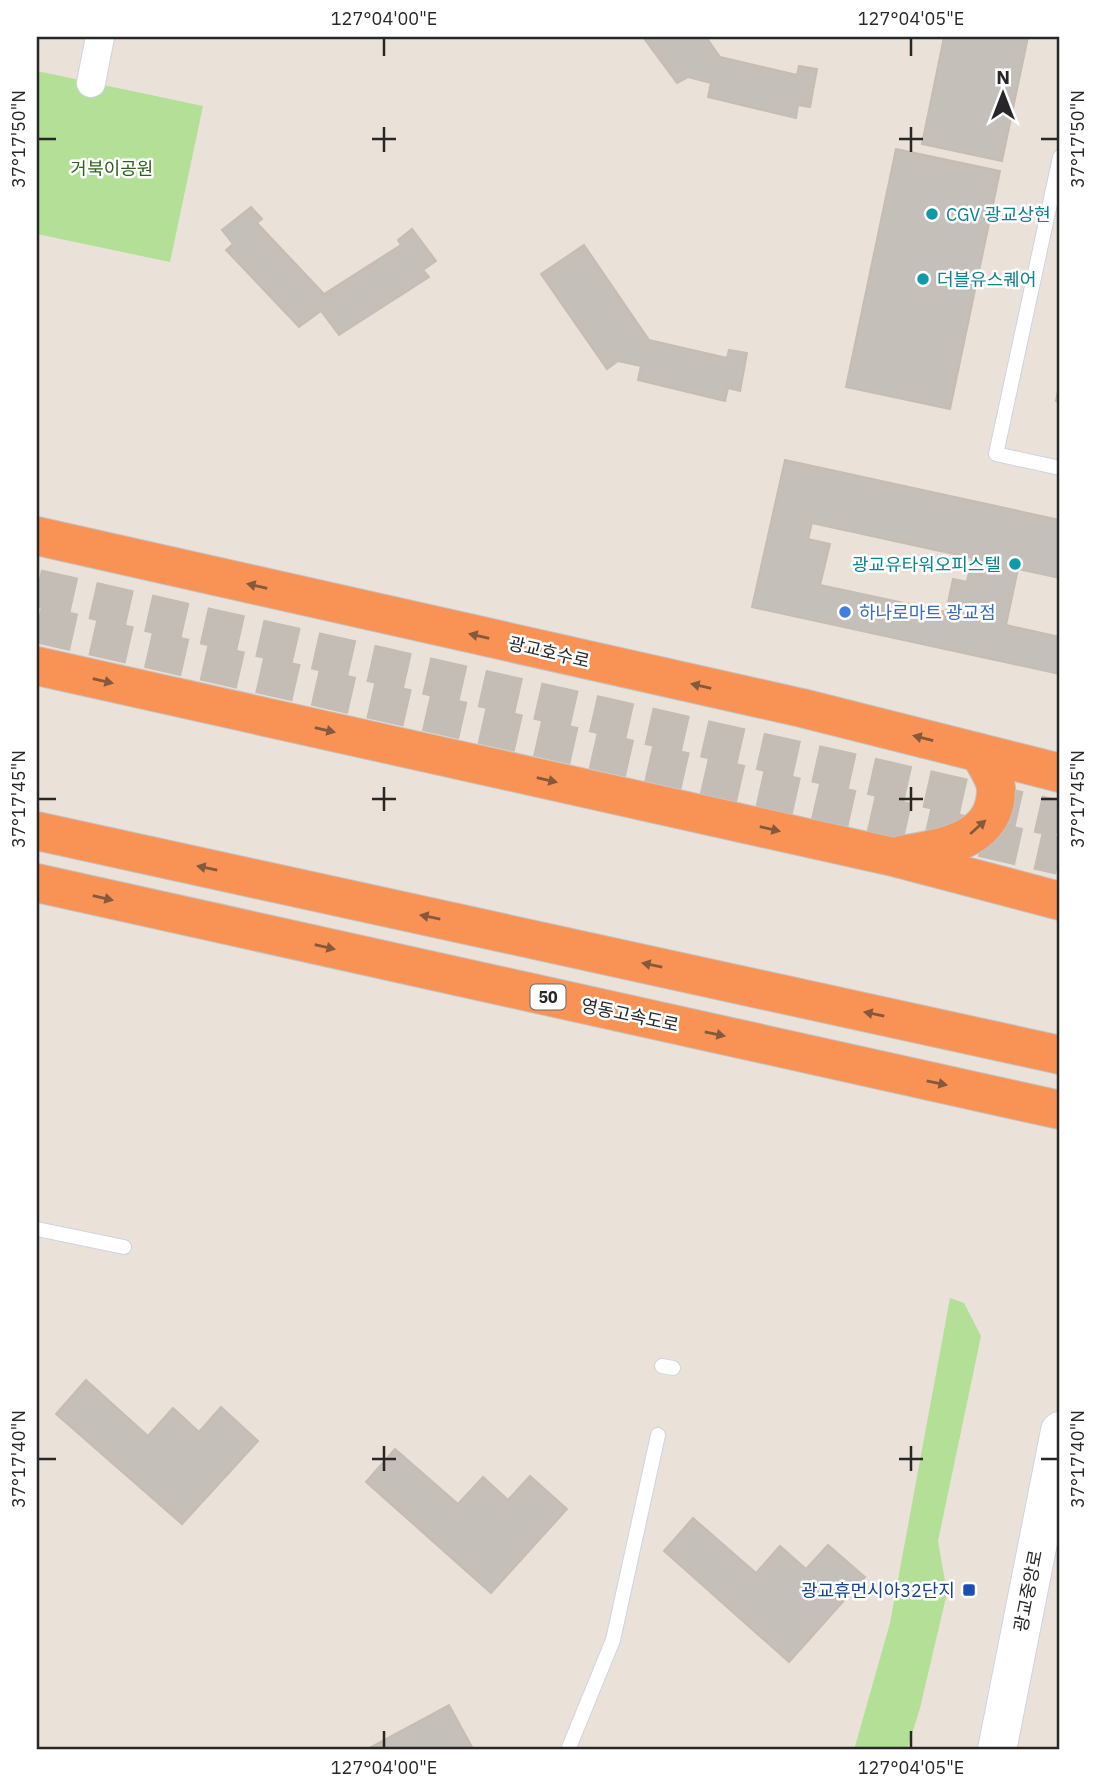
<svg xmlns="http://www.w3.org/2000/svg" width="1097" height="1787" viewBox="0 0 1097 1787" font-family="'IBM Plex Sans','Noto Sans KR',sans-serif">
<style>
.green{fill:#b3df96}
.building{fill:#c5bfb9;stroke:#c5bdb3;stroke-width:2;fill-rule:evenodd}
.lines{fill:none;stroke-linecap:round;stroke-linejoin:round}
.highway-tunnel{stroke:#c3bdb5;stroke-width:38;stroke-dasharray:38 19;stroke-linecap:butt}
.lane-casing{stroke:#ced3e0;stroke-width:16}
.street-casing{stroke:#ced3e0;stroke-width:30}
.secondary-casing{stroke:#ced3e0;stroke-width:40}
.highway-casing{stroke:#c3c3c3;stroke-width:40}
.lane{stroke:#fff;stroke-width:14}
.street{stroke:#fff;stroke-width:28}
.secondary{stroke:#fff;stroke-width:38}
.highway{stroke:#f99355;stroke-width:38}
.oneway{fill:#86583c}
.ticks{fill:none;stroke:#272727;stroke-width:2.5}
.culture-dot{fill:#0f9aa8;stroke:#fff;stroke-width:2.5}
.shop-dot{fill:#3f7fe0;stroke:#fff;stroke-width:2.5}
.transit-dot{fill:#1a4fb4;stroke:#fff;stroke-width:2.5}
.labels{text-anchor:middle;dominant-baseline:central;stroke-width:5;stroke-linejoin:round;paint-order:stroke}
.shield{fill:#fff;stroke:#686868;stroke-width:2}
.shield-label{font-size:16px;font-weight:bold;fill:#272727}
.park-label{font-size:18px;fill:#2d611b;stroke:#fff}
.culture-label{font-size:18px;fill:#0d838f;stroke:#fff;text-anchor:start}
.shop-label{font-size:18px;fill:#366cbe;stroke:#fff;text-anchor:start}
.street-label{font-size:18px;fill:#272727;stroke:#fff}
.transit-label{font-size:18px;fill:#164399;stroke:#fff;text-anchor:end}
.neatline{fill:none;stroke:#272727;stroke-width:2.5}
.ticks-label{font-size:18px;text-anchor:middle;fill:#272727}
</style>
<rect width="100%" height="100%" fill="#eae2d9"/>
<g class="green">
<polygon points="37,71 203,106 170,262 37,234"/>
<polygon points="950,1298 964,1303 981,1336 938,1541 947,1593 920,1708 907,1750 854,1750 890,1623"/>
</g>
<g class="building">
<polygon points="643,37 706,37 720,57 797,75 799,66 817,69 810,107 798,105 796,118 708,97 711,83 688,77 677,83"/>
<polygon points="944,37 1028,37 1002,161 922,144"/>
<polygon points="896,149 1000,171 950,409 846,387"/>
<polygon points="251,207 262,219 257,223 324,294 401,245 398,240 412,229 436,261 423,270 429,277 339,335 321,311 299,327 226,250 233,244 222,230"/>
<polygon points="584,245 649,340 727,358 729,350 747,353 740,391 728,388 725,401 638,380 641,366 618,361 607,369 541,274"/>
<polygon points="1060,380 1060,402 1056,401"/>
<path d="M785,460L1060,520V578L1018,569L1006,625L1060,637V674L752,607ZM812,523L972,558L967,582L953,579L946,612L820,585L830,544L808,539Z"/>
<polygon points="86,1380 148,1436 173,1408 199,1432 221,1407 258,1441 182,1524 56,1414"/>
<polygon points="395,1449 458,1504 483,1477 508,1500 530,1476 567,1509 491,1593 366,1482"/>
<polygon points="693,1518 756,1573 780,1546 806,1569 828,1545 865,1577 789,1662 664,1551"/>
<polygon points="449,1705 472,1747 466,1750 366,1750"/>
</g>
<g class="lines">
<g class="highway-tunnel">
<polyline points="37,588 1060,819"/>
<polyline points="37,624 1060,856"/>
</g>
<g class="lane-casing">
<g id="lane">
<polyline points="1060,157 996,454 1060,468"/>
<polyline points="37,1229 124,1247"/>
<polyline points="662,1366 673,1368"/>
<polyline points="568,1750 613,1640 658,1435"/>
</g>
</g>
<g class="street-casing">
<polyline id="street" points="91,83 100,37"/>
</g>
<g class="secondary-casing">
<polyline id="secondary" points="997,1750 1060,1431"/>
</g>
<g class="highway-casing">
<g id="highway">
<polyline points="37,536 802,708 1060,773"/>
<polyline points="37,666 893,857 1060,901"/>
<polyline points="37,831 1060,1055"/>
<path d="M902,855C942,848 997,841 996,788C995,777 984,762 980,753"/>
<polyline points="37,883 1060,1110"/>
</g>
</g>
<use href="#lane" class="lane"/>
<use href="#street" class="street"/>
<use href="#secondary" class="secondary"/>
<use href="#highway" class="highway"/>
</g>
<defs><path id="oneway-solid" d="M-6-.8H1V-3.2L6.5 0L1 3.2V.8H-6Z" transform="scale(1.75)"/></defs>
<g class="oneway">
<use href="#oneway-solid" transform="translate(257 586) rotate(-167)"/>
<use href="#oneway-solid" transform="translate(479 636) rotate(-167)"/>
<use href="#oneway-solid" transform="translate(103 681) rotate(13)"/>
<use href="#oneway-solid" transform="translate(701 686) rotate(-167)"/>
<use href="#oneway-solid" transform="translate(325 730) rotate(13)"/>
<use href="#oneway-solid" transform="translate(923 738) rotate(-166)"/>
<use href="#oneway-solid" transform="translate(547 780) rotate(13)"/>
<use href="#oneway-solid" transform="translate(978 827) rotate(-42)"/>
<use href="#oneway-solid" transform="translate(770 829) rotate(13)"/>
<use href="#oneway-solid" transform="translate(207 868) rotate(-168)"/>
<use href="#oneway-solid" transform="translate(103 898) rotate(13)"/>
<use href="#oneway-solid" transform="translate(430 917) rotate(-168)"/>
<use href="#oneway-solid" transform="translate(325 947) rotate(13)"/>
<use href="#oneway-solid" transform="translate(652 965) rotate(-168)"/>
<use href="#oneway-solid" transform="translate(874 1014) rotate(-168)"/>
<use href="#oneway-solid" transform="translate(715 1034) rotate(12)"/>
<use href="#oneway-solid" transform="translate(937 1083) rotate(12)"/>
</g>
<path class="ticks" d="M384,38V56M911,38V56M384,127V152M911,127V152M38,139H56M372,139H396M899,139H923M1041,139H1058M384,787V811M911,787V811M38,799H56M372,799H396M899,799H923M1041,799H1058M384,1446V1471M911,1446V1471M38,1459H56M372,1459H396M899,1459H923M1041,1459H1058M384,1731V1748M911,1731V1748"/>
<g class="culture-dot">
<circle cx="932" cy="214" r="7"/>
<circle cx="923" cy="279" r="7"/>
<circle cx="1015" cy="564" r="7"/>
</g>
<circle class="shop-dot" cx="845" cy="612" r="7"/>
<rect class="transit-dot" x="962" y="1583" width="14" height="14" rx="3.5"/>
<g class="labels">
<rect class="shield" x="530.5" y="984.5" width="35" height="25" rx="5"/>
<g class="shield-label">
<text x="548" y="997">50</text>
</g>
<g class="park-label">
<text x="112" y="168">거북이공원</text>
</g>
<g class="culture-label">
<text x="946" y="214">CGV 광교상현</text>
<text x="937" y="279">더블유스퀘어</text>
<text x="1001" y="564" text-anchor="end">광교유타워오피스텔</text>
</g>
<g class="shop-label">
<text x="859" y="612">하나로마트 광교점</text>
</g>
<g class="street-label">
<text transform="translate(549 652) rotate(13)">광교호수로</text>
<text transform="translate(630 1015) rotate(12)">영동고속도로</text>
<text transform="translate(1028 1591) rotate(-79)">광교중앙로</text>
</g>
<g class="transit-label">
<text x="955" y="1590">광교휴먼시아32단지</text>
</g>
</g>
<rect width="1097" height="1787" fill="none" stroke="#ffffff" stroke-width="77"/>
<g transform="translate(1003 94)" stroke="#ffffff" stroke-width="5" paint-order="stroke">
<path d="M0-5L12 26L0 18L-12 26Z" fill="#272727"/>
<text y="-10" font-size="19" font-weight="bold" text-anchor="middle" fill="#272727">N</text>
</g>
<rect x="38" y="38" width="1020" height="1710" class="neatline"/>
<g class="ticks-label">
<text x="384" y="25">127°04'00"E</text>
<text x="911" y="25">127°04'05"E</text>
<text transform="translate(19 139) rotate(-90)" y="6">37°17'50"N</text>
<text transform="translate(1078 139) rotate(-90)" y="6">37°17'50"N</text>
<text transform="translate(19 799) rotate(-90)" y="6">37°17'45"N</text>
<text transform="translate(1078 799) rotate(-90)" y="6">37°17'45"N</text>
<text transform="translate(19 1459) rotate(-90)" y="6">37°17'40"N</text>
<text transform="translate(1078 1459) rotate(-90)" y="6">37°17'40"N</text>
<text x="384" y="1774">127°04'00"E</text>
<text x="911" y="1774">127°04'05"E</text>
</g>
</svg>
